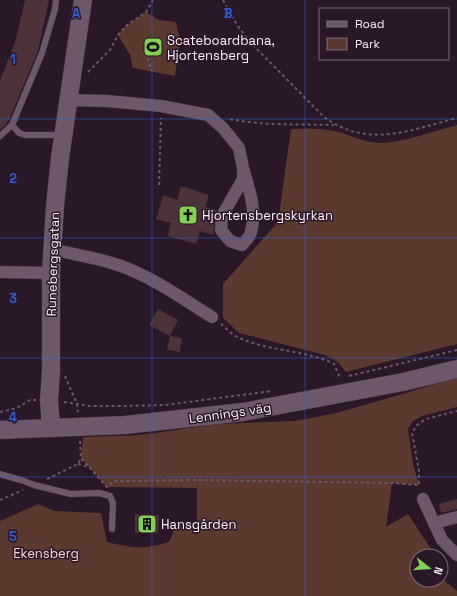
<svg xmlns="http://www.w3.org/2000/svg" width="457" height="596" viewBox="0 0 457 596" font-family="'Space Grotesk',sans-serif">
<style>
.green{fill:#5a392f}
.building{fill:#4e3239}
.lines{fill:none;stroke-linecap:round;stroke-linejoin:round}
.lane-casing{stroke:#40323f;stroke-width:7}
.street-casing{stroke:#40323f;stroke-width:13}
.secondary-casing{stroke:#40323f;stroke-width:19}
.path{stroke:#6a5967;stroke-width:2;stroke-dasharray:3 3;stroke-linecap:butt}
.lane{stroke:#6d576a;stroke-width:6}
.street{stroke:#6d576a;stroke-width:12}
.secondary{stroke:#6d576a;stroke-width:18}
.grid{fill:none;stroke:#335edb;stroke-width:1;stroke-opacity:0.55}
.labels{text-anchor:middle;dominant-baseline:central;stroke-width:3;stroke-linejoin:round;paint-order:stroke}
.poi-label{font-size:13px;fill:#fdeffa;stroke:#2a1727;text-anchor:start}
.street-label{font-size:13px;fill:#fdeffa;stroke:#2a1727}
.park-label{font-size:13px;fill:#f8d9d0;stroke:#2a1727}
.grid-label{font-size:13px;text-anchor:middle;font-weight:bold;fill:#335edb;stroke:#2a1727;stroke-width:3;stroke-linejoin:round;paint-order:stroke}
</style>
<rect width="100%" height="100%" fill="#2a1727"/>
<g class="green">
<polygon points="146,12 159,20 176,22 180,40 175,76 133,68 130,55 118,35 126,26"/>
<path d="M457,125V344L346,372L339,363L325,355L239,333L223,318V284L278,222L291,129C306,128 320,128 334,131C350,134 361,142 379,143C401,143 435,131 457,125Z"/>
<path d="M457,377V407L422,416L413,421L408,429L413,464L419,485L392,483L386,527L408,514L433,552V556H417V580H441V578L457,591V596H0V521L38,504L54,511L101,513L107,542C134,548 142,550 169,542L176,525L197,527V488L107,487L81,458L83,437L140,435L217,424L295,421L336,413L406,393Z"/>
</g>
<g class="building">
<polygon points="25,0 49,0 38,51 10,118 6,124 0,130 0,81 16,39"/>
<polygon points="181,186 209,195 205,207 217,210 215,215 213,235 200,231 196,244 168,236 171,223 156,219 163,195 177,200"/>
<polygon points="158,309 178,320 170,336 149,325"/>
<polygon points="170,336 182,338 180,352 167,350"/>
<polygon points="457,499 457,509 441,513 439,504"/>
<polygon points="135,514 159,515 158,533 135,533"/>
</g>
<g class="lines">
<g class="lane-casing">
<g id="lane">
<polyline points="12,125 19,133 25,135 53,135"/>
<polyline points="0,136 12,125 42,53 55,9 56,0"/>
<polyline points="0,474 24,481 34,485 71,494 99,493 110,496 113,503 112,529"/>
</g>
</g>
<g class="street-casing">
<g id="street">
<path d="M68,100L107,101L161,106L208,115L223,128L239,148L243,168V179L222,216L221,230L230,241L242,245C244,242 248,239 250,235C258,213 249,189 243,168"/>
<path d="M52,249C75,255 99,258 121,266C154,278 183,299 212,317"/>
<polyline points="0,272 51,273"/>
<polyline points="423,499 442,540 457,555"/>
<polyline points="434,523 457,517"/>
</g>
</g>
<g class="secondary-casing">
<g id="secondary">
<polyline points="51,428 49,400 51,371 51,273 55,206 60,158 83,0"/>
<polyline points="0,430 125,425 243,412 403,382 457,369"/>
</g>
</g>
<g class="path">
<path d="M223,0L237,25L250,42L324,117C368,149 410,130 457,118"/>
<polyline points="148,58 151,71"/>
<polyline points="88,72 110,50 118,35 126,26 146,12 153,0"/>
<path d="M230,119C265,126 299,124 334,125"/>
<polyline points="159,185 161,118"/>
<path d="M221,324C226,328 232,335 238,337C268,352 304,349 334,364L340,378"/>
<polyline points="65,376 77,404 78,413"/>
<polyline points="349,376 457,350"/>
<polyline points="64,402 89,406 124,406 165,405 272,391"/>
<polyline points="0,412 17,408 30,400 36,400"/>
<polyline points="80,441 81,458 89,467"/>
<polyline points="78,464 89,467 107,487 114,481 196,480 392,483 419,485 419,471 412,433 417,425 426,419 457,411"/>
<polyline points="47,479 78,464 81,458"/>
<polyline points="0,500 23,490"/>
</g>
<use href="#lane" class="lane"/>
<use href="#street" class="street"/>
<use href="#secondary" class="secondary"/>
</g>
<path class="grid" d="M152,0V596M305,0V596M0,119H457M0,238H457M0,358H457M0,477H457"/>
<defs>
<g id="stadium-square" transform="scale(1)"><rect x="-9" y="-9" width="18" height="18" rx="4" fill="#82d04f" stroke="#2a1727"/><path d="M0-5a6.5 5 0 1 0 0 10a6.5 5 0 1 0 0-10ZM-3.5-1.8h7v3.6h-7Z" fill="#111"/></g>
<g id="church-square" transform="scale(1)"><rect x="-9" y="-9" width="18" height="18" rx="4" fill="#82d04f" stroke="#2a1727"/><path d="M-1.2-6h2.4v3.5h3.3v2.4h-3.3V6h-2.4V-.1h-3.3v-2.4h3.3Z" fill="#111"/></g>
<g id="building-square" transform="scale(1)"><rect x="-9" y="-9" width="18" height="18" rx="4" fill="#82d04f" stroke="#2a1727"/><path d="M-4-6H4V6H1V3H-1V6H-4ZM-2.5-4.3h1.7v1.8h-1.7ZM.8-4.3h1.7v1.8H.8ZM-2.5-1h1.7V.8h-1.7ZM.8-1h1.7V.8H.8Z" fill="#111"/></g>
</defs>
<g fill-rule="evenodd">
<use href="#stadium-square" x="153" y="47"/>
<use href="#church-square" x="188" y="215"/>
<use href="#building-square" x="147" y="524"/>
</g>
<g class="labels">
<g class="poi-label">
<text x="167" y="40">Scateboardbana,<tspan x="167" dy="15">Hjortensberg</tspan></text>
<text x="202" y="215">Hjortensbergskyrkan</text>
<text x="161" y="524">Hansgården</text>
</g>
<g class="street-label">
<text transform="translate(53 264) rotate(-88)">Runebergsgatan</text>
<text transform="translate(230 413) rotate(-8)">Lennings väg</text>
</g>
<g class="park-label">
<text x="46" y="553">Ekensberg</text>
</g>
</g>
<g class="grid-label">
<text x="76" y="18">A</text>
<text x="228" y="18">B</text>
<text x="13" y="64">1</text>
<text x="13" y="183">2</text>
<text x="13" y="303">3</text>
<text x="13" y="422">4</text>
<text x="13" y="541">5</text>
</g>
<rect x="319" y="8" width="130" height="52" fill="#2a1727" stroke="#7e6d7b"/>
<rect x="327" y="21" width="20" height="6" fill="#6d576a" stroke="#7e6d7b"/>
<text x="355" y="28" font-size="12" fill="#fdeffa">Road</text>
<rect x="327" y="38" width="20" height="12" fill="#5a392f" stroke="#7e6d7b"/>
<text x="355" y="48" font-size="12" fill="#fdeffa">Park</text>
<g transform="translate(429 568) rotate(107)"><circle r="19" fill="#2a1727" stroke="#7e6d7b"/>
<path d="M0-3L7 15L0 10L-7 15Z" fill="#82d04f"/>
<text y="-6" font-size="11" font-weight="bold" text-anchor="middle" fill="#fdeffa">N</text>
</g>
</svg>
